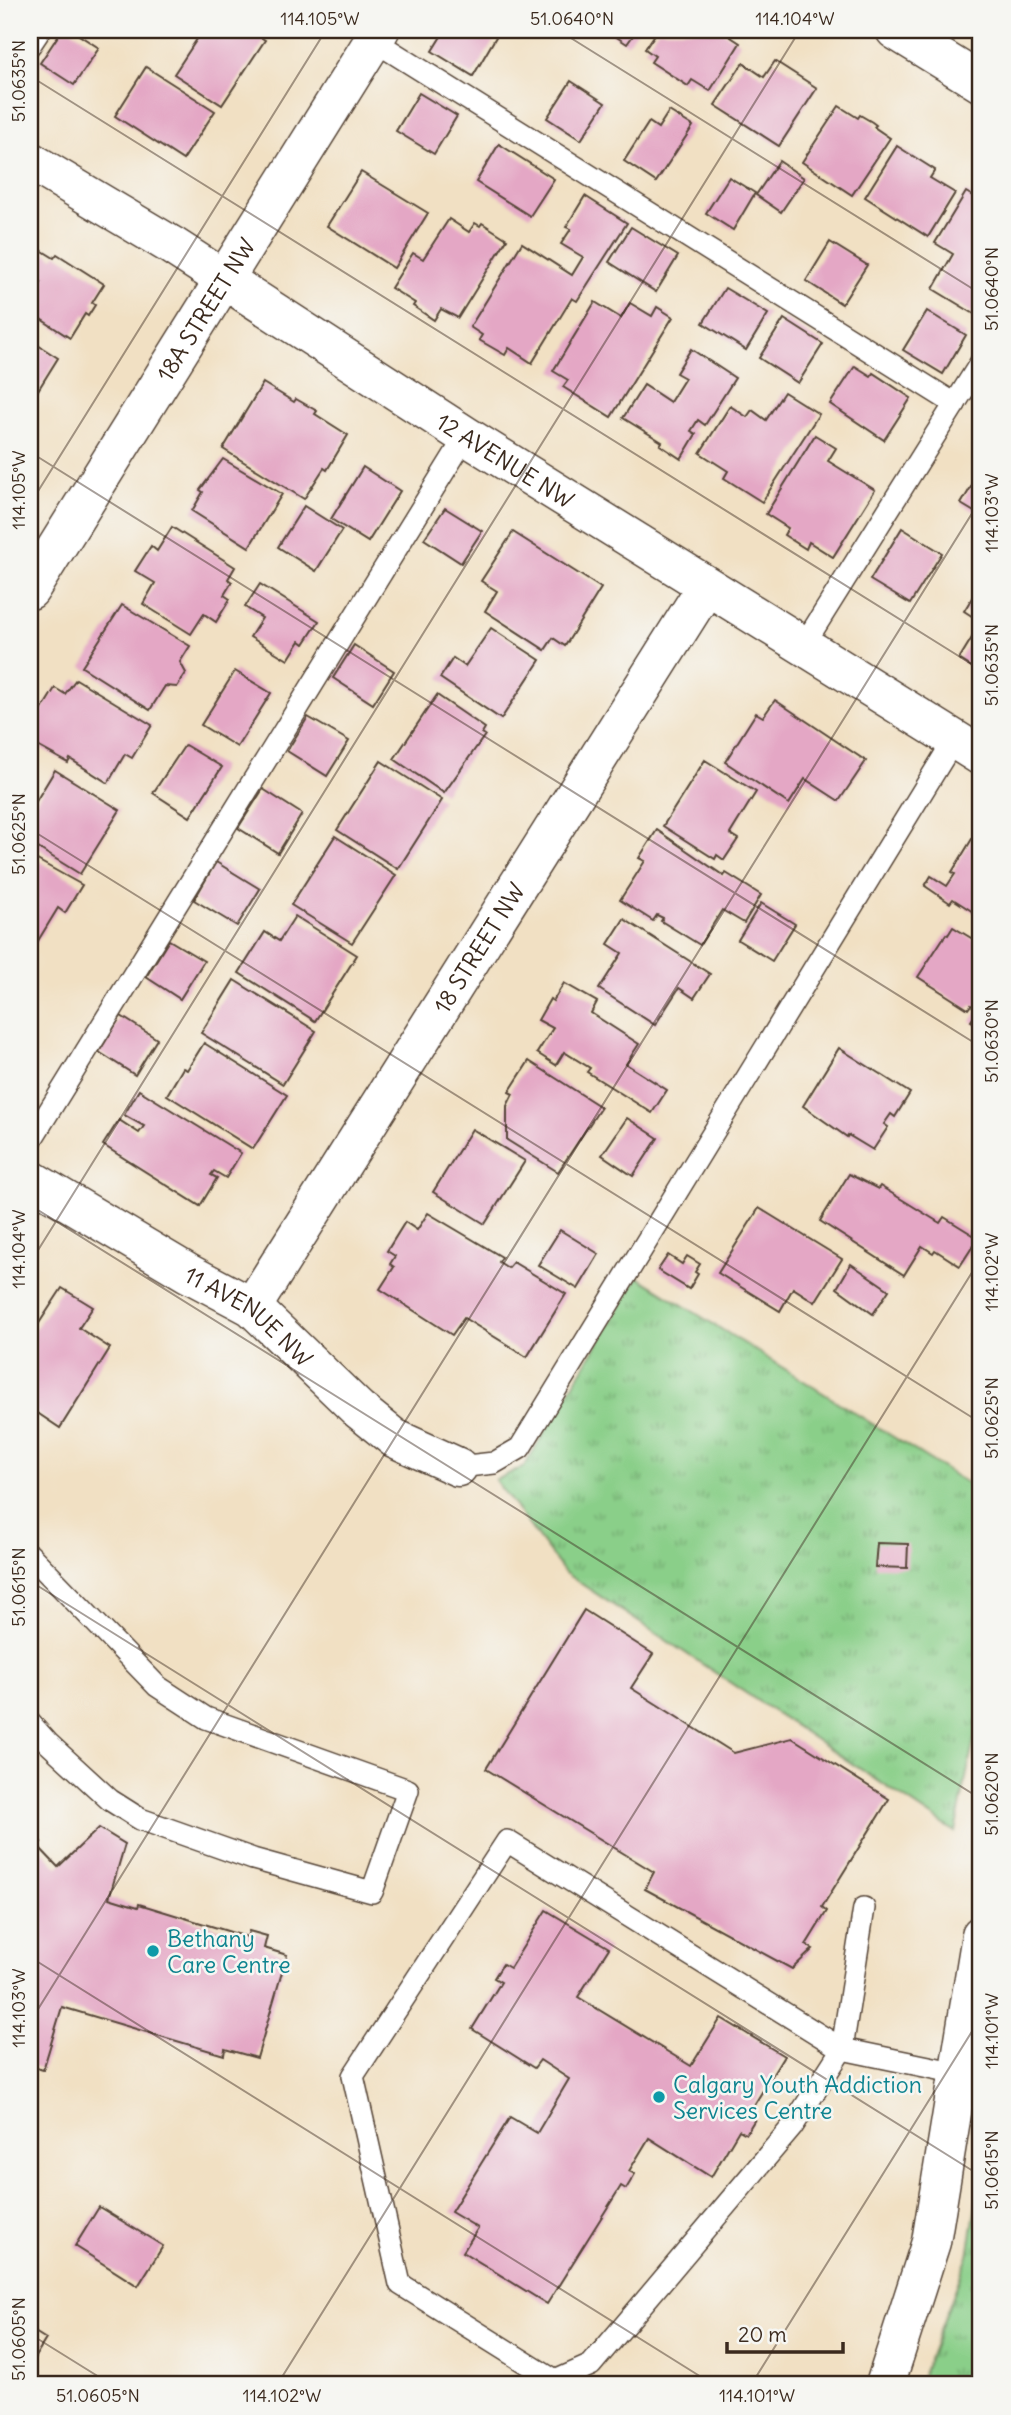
<svg xmlns="http://www.w3.org/2000/svg" width="1011" height="2415" viewBox="0 0 1011 2415" font-family="Delius,sans-serif">
<style>
.grass{fill:url(#grass-tufts);stroke:#627c54;stroke-width:2}
.building{fill:#e4a7c5}
.lines{fill:none;stroke-linecap:round;stroke-linejoin:round}
.service-casing{stroke:#564537;stroke-width:24}
.minor-casing{stroke:#564537;stroke-width:41}
.service{stroke:#fff;stroke-width:21}
.minor{stroke:#fff;stroke-width:38}
.ticks{fill:none;stroke:#3b2a1e;stroke-width:2;stroke-opacity:0.45}
.culture-dot{fill:#0f9aa8;stroke:#f6f6f2;stroke-width:2.5}
.labels{text-anchor:middle;dominant-baseline:central;stroke-width:5;stroke-linejoin:round;paint-order:stroke}
.street-label{font-size:23px;fill:#3b2a1e;stroke:#f6f6f2}
.culture-label{font-size:23px;fill:#0d838f;stroke:#f6f6f2;text-anchor:start}
.neatline{fill:none;stroke:#3b2a1e;stroke-width:2.5}
.ticks-label{font-size:18px;text-anchor:middle;fill:#3b2a1e}
</style>
<defs>
<pattern id="grass-tufts" width="24" height="20" patternUnits="userSpaceOnUse" patternTransform="scale(1.75)"><rect width="24" height="20" fill="#8acf89"/><path d="M3 7l-1-3M5 7V3M7 7l1-3M15 17l-1-3M17 17v-4M19 17l1-3" fill="none" stroke="#72a86f"/></pattern>
</defs>
<rect width="100%" height="100%" fill="#f6f6f2"/>
<filter id="ink" filterUnits="userSpaceOnUse"><feTurbulence type="fractalNoise" baseFrequency=".0143" numOctaves="2"/><feDisplacementMap in="SourceGraphic" scale="14" xChannelSelector="R" yChannelSelector="G"/><feConvolveMatrix kernelMatrix="1 2 1 2 8 2 1 2 1" color-interpolation-filters="sRGB"/></filter>
<filter id="wash" filterUnits="userSpaceOnUse"><feTurbulence type="fractalNoise" baseFrequency=".00686" numOctaves="4" result="noise"/><feDisplacementMap in="SourceGraphic" scale="28" xChannelSelector="R" yChannelSelector="G"/><feGaussianBlur stdDeviation="1.57" result="paint"/><feColorMatrix in="noise" values="0 0 0 0 0 0 0 0 0 0 0 0 0 0 0 0 0 1.4 0 .05"/><feComposite in="paint" operator="in"/></filter>
<g filter="url(#wash)">
<rect width="100%" height="100%" fill="#f1e0c3"/>
<g class="grass">
<polygon points="638,1277 981,1492 981,1705 955,1832 565,1573 495,1480 524,1467"/>
<polygon points="981,2174 981,2385 919,2385 968,2256"/>
</g>
<g id="blocks">
<g class="building">
<polygon points="62,30 71,30 99,48 74,85 40,63"/>
<polygon points="203,30 249,30 265,40 222,105 174,74"/>
<polygon points="445,30 489,30 497,35 473,76 432,51"/>
<polygon points="606,30 637,30 627,44"/>
<polygon points="658,30 720,30 740,43 710,91 692,80 688,86 651,62 655,56 645,49"/>
<polygon points="775,61 817,88 779,146 715,105 743,63 764,77"/>
<polygon points="146,67 215,111 183,160 115,116"/>
<polygon points="571,81 605,103 581,140 547,118"/>
<polygon points="419,93 457,116 434,154 396,131"/>
<polygon points="839,106 858,118 860,115 872,122 876,125 874,127 890,138 852,195 802,162"/>
<polygon points="669,111 693,126 656,182 624,161 649,122 658,128"/>
<polygon points="499,144 554,179 530,216 476,182"/>
<polygon points="897,146 935,170 930,178 955,193 928,237 865,197"/>
<polygon points="779,161 804,178 781,212 756,195"/>
<polygon points="361,172 428,213 394,268 327,226"/>
<polygon points="729,177 755,193 733,230 706,213"/>
<polygon points="966,192 981,201 981,318 933,289 953,254 935,243"/>
<polygon points="585,196 627,223 577,301 572,298 532,363 509,348 505,355 479,340 482,335 470,327 522,243 572,275 583,257 561,244 571,229 566,227"/>
<polygon points="449,219 469,232 475,223 480,226 482,223 507,239 458,318 441,309 434,320 413,306 415,303 391,288 413,253 423,259"/>
<polygon points="631,227 678,256 656,292 609,262"/>
<polygon points="830,242 867,265 842,304 806,281"/>
<polygon points="41,250 54,258 57,254 104,284 92,303 95,305 88,316 85,314 70,338 30,312 30,301 41,283 30,275 30,267"/>
<polygon points="725,288 768,314 746,350 703,323"/>
<polygon points="595,302 621,318 630,303 652,316 657,307 673,317 611,417 563,387 568,380 553,371"/>
<polygon points="927,311 966,335 943,374 903,350"/>
<polygon points="784,319 823,344 798,383 759,358"/>
<polygon points="30,340 58,358 30,403"/>
<polygon points="691,349 735,378 705,425 698,420 691,431 696,434 681,459 660,445 662,442 623,418 644,385 670,402 685,378 676,373"/>
<polygon points="855,366 871,376 873,373 911,398 884,440 830,404"/>
<polygon points="263,383 294,402 296,399 317,411 315,414 348,435 327,470 324,468 304,499 223,449"/>
<polygon points="784,392 819,414 762,502 724,478 728,471 700,453 730,406 747,417 752,410 766,420"/>
<polygon points="815,435 836,448 828,461 875,490 833,557 809,542 806,549 784,535 788,528 766,514"/>
<polygon points="223,459 282,494 249,547 192,511 203,492 200,490"/>
<polygon points="363,467 400,491 368,542 331,519"/>
<polygon points="977,477 981,480 981,516 961,504"/>
<polygon points="304,506 342,530 316,571 278,547"/>
<polygon points="445,508 482,531 461,563 424,539"/>
<polygon points="172,527 235,567 228,579 232,582 224,595 230,599 216,622 204,614 191,634 143,604 155,583 135,571 151,546 157,551"/>
<polygon points="902,528 942,553 910,604 870,580"/>
<polygon points="513,532 601,588 565,646 553,638 545,650 485,611 497,591 481,581"/>
<polygon points="981,583 981,622 964,611"/>
<polygon points="260,584 319,621 304,644 300,641 288,660 250,637 262,618 245,607"/>
<polygon points="122,605 190,646 180,662 186,673 177,687 165,686 150,710 82,667"/>
<polygon points="981,623 981,673 959,659"/>
<polygon points="491,628 540,660 501,719 440,678 453,658 465,666"/>
<polygon points="354,645 394,671 373,704 333,678"/>
<polygon points="235,671 271,693 237,747 201,725"/>
<polygon points="76,679 152,725 132,758 125,754 108,783 70,759 68,763 30,742 30,729 55,688 65,694"/>
<polygon points="437,695 485,728 482,733 485,735 444,793 394,759"/>
<polygon points="775,700 866,761 839,801 805,779 789,804 725,762 756,713 763,717"/>
<polygon points="308,717 349,741 327,776 287,751"/>
<polygon points="185,745 222,767 190,817 153,793"/>
<polygon points="705,760 756,792 730,834 738,839 724,860 717,855 715,859 663,826"/>
<polygon points="381,761 442,800 398,869 337,830"/>
<polygon points="55,770 120,810 80,874 30,843 30,811"/>
<polygon points="263,789 302,814 278,853 238,828"/>
<polygon points="981,824 981,917 953,899 950,903 925,886 931,876 947,886 955,874 952,872"/>
<polygon points="657,830 724,876 726,873 761,895 744,923 722,910 700,945 661,921 663,918 657,915 653,921 620,900 645,861 639,858"/>
<polygon points="335,836 396,875 352,943 291,905"/>
<polygon points="30,856 82,885 65,913 58,908 36,944 30,941"/>
<polygon points="216,862 260,889 237,926 194,900"/>
<polygon points="761,903 795,924 772,961 738,940"/>
<polygon points="295,916 357,955 315,1021 239,973 265,932 279,941"/>
<polygon points="624,919 710,974 694,998 679,988 655,1025 599,989 622,953 608,944"/>
<polygon points="953,927 981,944 981,1027 971,1021 979,1009 971,1005 968,1009 918,977 946,934 948,935"/>
<polygon points="169,940 204,961 180,999 146,977"/>
<polygon points="234,980 316,1031 283,1084 201,1033"/>
<polygon points="564,983 597,1002 591,1013 639,1044 626,1064 667,1090 652,1113 587,1072 590,1068 564,1052 556,1065 537,1053 553,1028 538,1020 550,999 553,1001"/>
<polygon points="121,1016 157,1039 135,1075 99,1052"/>
<polygon points="204,1043 287,1095 253,1149 167,1095 183,1068 187,1070"/>
<polygon points="839,1048 910,1093 895,1117 891,1114 884,1124 888,1127 873,1150 848,1135 847,1137 803,1106"/>
<polygon points="529,1061 601,1107 558,1172 507,1140 507,1106 513,1094 509,1092"/>
<polygon points="139,1090 241,1153 226,1178 214,1171 211,1175 217,1178 200,1206 103,1145 119,1120 139,1133 144,1126 124,1115"/>
<polygon points="627,1118 658,1138 633,1176 602,1155"/>
<polygon points="472,1129 525,1161 485,1224 433,1192"/>
<polygon points="849,1174 878,1189 880,1186 940,1223 944,1217 978,1238 960,1266 935,1250 933,1253 922,1246 904,1275 820,1221"/>
<polygon points="759,1208 842,1259 815,1302 793,1288 780,1311 718,1273"/>
<polygon points="428,1213 502,1257 499,1262 508,1268 513,1262 566,1294 527,1357 464,1318 452,1335 380,1289 394,1267 390,1264 395,1256 387,1251 405,1222 417,1230"/>
<polygon points="560,1230 599,1254 578,1289 538,1265"/>
<polygon points="668,1255 682,1264 687,1256 700,1264 695,1272 698,1274 689,1289 658,1270"/>
<polygon points="851,1264 889,1290 873,1314 837,1288"/>
<polygon points="62,1288 93,1307 79,1328 110,1348 60,1428 30,1408 30,1337"/>
<polygon points="877,1543 908,1544 907,1568 875,1567"/>
<polygon points="584,1610 653,1654 631,1688 734,1753 792,1738 889,1799 822,1907 827,1911 806,1945 813,1949 792,1969 645,1889 654,1872 486,1769"/>
<polygon points="99,1828 125,1844 109,1898 138,1907 139,1904 247,1937 249,1931 267,1936 264,1948 287,1955 257,2058 225,2049 224,2055 62,2007 43,2070 30,2066 30,1830 41,1842 37,1845 58,1867"/>
<polygon points="546,1910 609,1948 578,1997 691,2066 721,2018 784,2056 748,2115 755,2119 746,2134 739,2130 711,2177 649,2138 629,2171 635,2174 626,2189 621,2186 547,2304 463,2252 478,2228 451,2212 510,2117 537,2133 569,2079 540,2060 534,2068 472,2029 501,1982 494,1978 503,1964 510,1968"/>
<polygon points="99,2207 163,2246 138,2286 75,2246"/>
<polygon points="30,2329 46,2339 30,2365"/>
</g>
</g>
</g>
<g filter="url(#ink)">
<use href="#blocks" fill-opacity="0" stroke="#564537" stroke-width="2"/>
<g class="lines">
<g class="service-casing">
<g id="service">
<polyline points="373,40 955,404"/>
<polyline points="30,45 40,30"/>
<polyline points="803,646 981,362"/>
<polyline points="30,1142 466,436"/>
<polyline points="458,1467 494,1463 520,1448 954,740"/>
<polyline points="30,1555 157,1686 206,1718 408,1790 372,1892 253,1859 140,1819 110,1800 48,1743 30,1723"/>
<polyline points="864,1908 842,2049 792,2127 591,2365 555,2381 400,2284 353,2076 507,1841 842,2049 958,2073"/>
</g>
</g>
<g class="minor-casing">
<g id="minor">
<polyline points="895,30 981,83"/>
<path id="s1" d="M30,161L171,245L466,436L981,756"/>
<path id="s2" d="M30,590L380,30"/>
<path id="s3" d="M30,1179L188,1273L252,1307L358,1409L394,1438L458,1467"/>
<path id="s4" d="M252,1307L706,587"/>
<polyline points="885,2385 931,2242 981,1935"/>
</g>
</g>
<use href="#service" class="service"/>
<use href="#minor" class="minor"/>
</g>
</g>
<path class="ticks" d="M558,30L981,294M30,76L981,670M30,452L981,1047M30,504L326,30M30,829L981,1423M30,1205L981,1799M30,1263L800,30M30,1581L981,2176M30,1957L714,2385M30,2022L981,499M30,2334L112,2385M277,2385L981,1258M751,2385L981,2017"/>
<g class="culture-dot">
<circle cx="153" cy="1951" r="7"/>
<circle cx="659" cy="2097" r="7"/>
</g>
<g class="labels">
<g class="street-label">
<text stroke="none"><textPath href="#s2" startOffset="331">18A STREET NW</textPath></text>
<text stroke="none"><textPath href="#s1" startOffset="562">12 AVENUE NW</textPath></text>
<text stroke="none"><textPath href="#s4" startOffset="425">18 STREET NW</textPath></text>
<text stroke="none"><textPath href="#s3" startOffset="259">11 AVENUE NW</textPath></text>
</g>
<g class="culture-label">
<text x="167" y="1938">Bethany<tspan x="167" dy="26">Care Centre</tspan></text>
<text x="673" y="2084">Calgary Youth Addiction<tspan x="673" dy="26">Services Centre</tspan></text>
</g>
</g>
<rect width="1011" height="2415" fill="none" stroke="#f6f6f2" stroke-width="77"/>
<path d="M727 2342v10h116v-10" fill="none" stroke="#3b2a1e" stroke-width="3.5"/>
<text x="738" y="2342" font-size="21" fill="#3b2a1e" stroke="#f6f6f2" stroke-width="5" paint-order="stroke">20 m</text>
<rect x="38" y="38" width="934" height="2338" class="neatline"/>
<g class="ticks-label">
<text x="320" y="25">114.105°W</text>
<text x="572" y="25">51.0640°N</text>
<text x="795" y="25">114.104°W</text>
<text transform="translate(19 81) rotate(-90)" y="6">51.0635°N</text>
<text transform="translate(992 289) rotate(-90)" y="6">51.0640°N</text>
<text transform="translate(19 490) rotate(-90)" y="6">114.105°W</text>
<text transform="translate(992 513) rotate(-90)" y="6">114.103°W</text>
<text transform="translate(992 665) rotate(-90)" y="6">51.0635°N</text>
<text transform="translate(19 834) rotate(-90)" y="6">51.0625°N</text>
<text transform="translate(992 1041) rotate(-90)" y="6">51.0630°N</text>
<text transform="translate(19 1249) rotate(-90)" y="6">114.104°W</text>
<text transform="translate(992 1272) rotate(-90)" y="6">114.102°W</text>
<text transform="translate(992 1418) rotate(-90)" y="6">51.0625°N</text>
<text transform="translate(19 1587) rotate(-90)" y="6">51.0615°N</text>
<text transform="translate(992 1794) rotate(-90)" y="6">51.0620°N</text>
<text transform="translate(19 2008) rotate(-90)" y="6">114.103°W</text>
<text transform="translate(992 2031) rotate(-90)" y="6">114.101°W</text>
<text transform="translate(992 2170) rotate(-90)" y="6">51.0615°N</text>
<text transform="translate(19 2339) rotate(-90)" y="6">51.0605°N</text>
<text x="98" y="2402">51.0605°N</text>
<text x="282" y="2402">114.102°W</text>
<text x="757" y="2402">114.101°W</text>
</g>
</svg>
